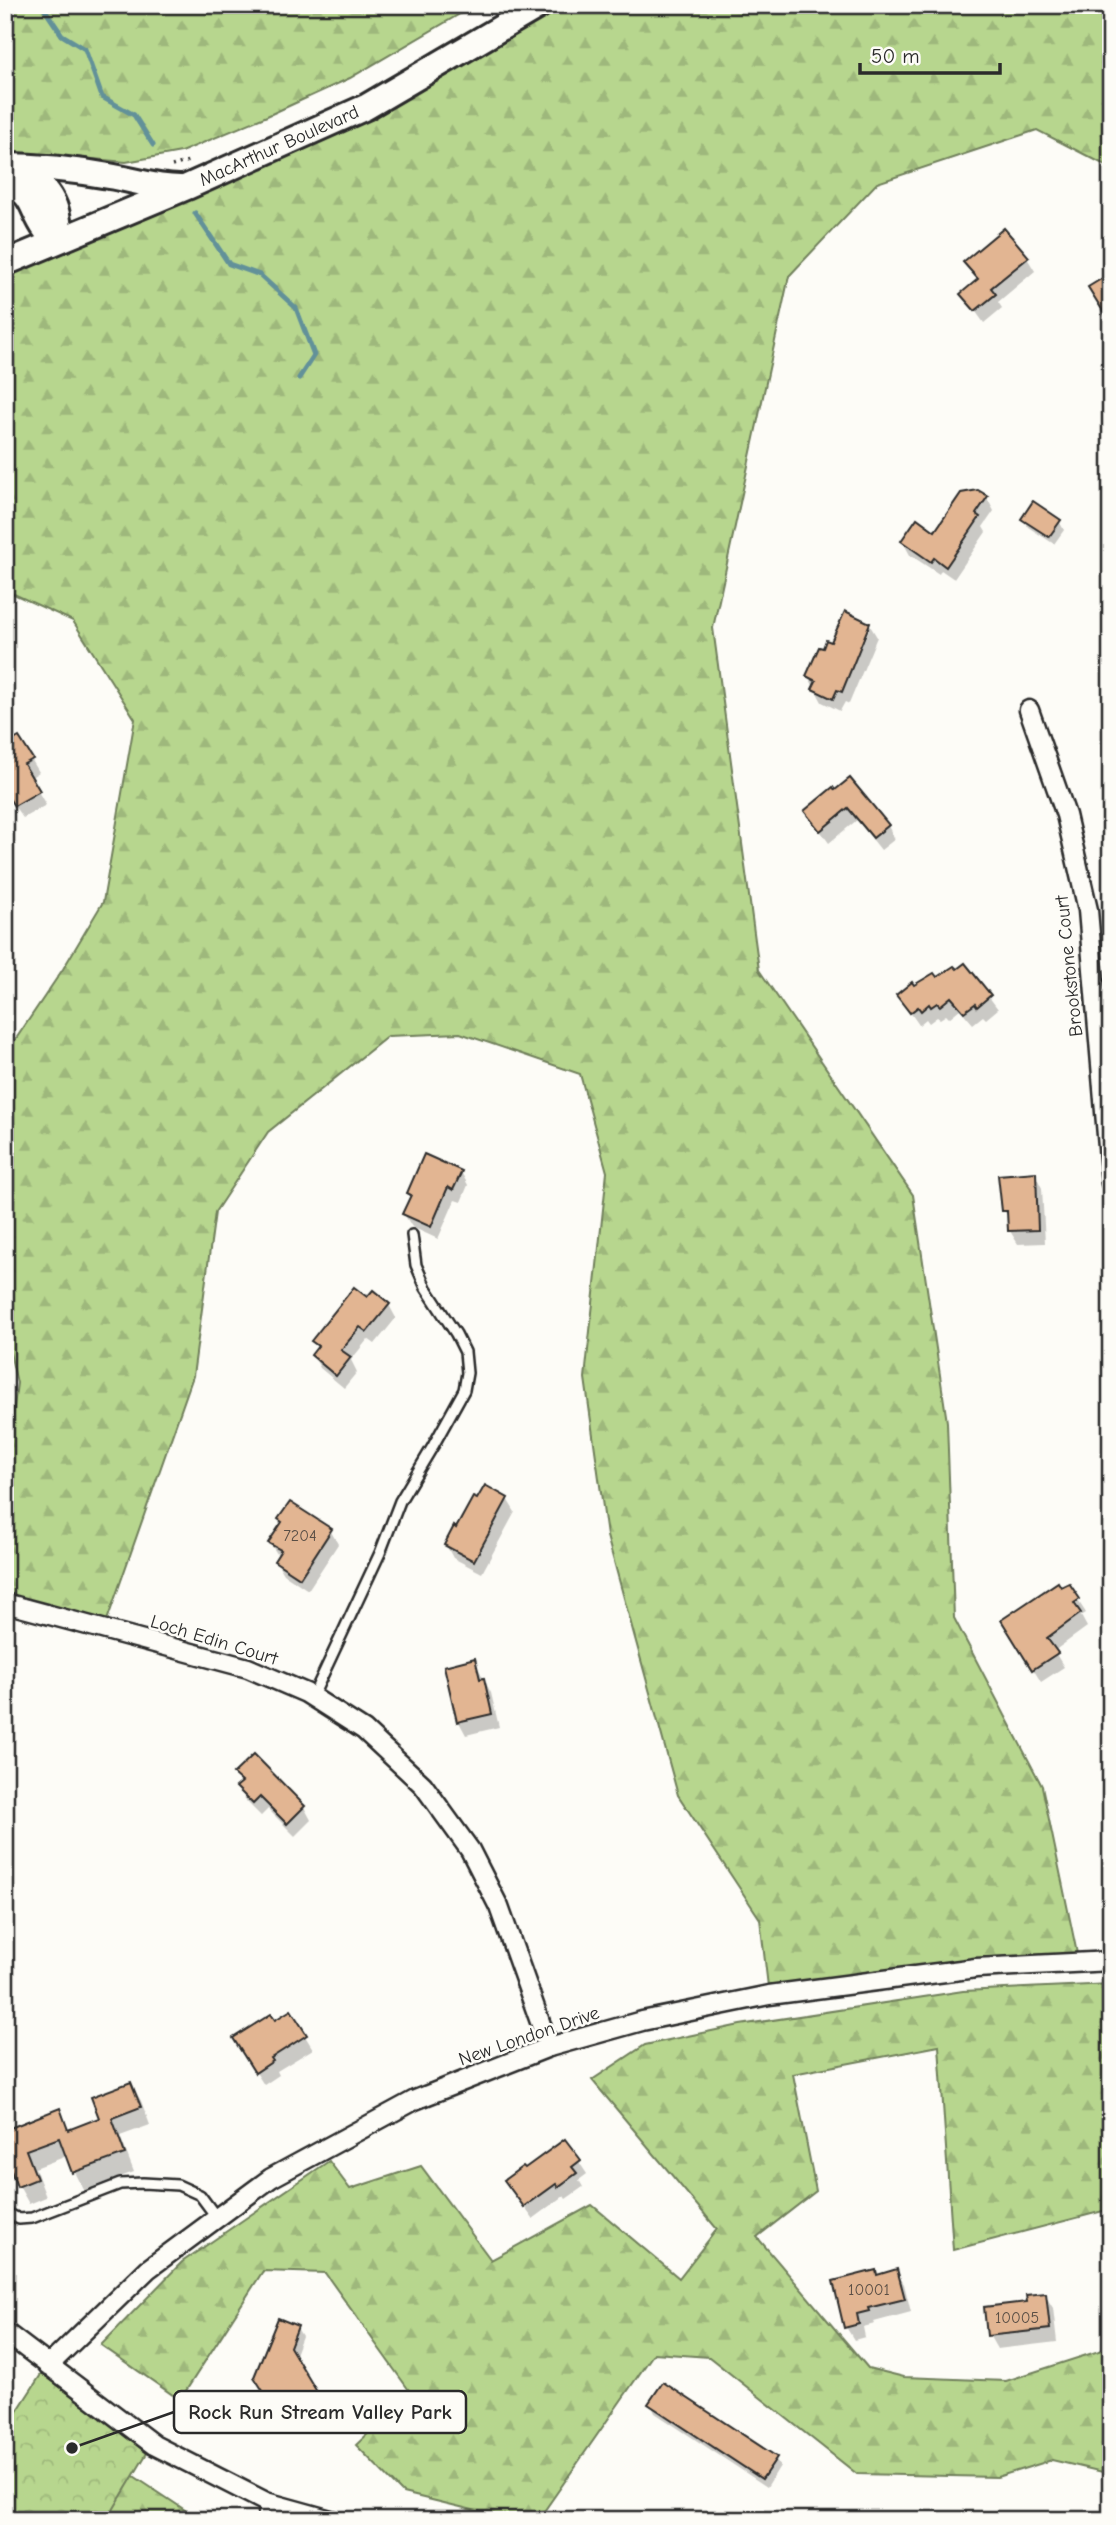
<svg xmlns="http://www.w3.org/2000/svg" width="1116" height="2525" viewBox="0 0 1116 2525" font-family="'Comic Neue',sans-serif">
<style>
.forest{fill:url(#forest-firs);stroke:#71805c;stroke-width:2}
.park{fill:url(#park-crowns);stroke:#71805c;stroke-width:2}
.shadow{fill:#0003;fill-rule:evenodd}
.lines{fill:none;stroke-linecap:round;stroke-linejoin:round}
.stream{stroke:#629199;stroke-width:5}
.building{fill:#e2b592;stroke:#2b2b2b;stroke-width:2}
.lane-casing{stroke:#2b2b2b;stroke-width:14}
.street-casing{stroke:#2b2b2b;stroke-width:23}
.secondary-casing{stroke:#2b2b2b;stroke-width:30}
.path{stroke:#2b2b2b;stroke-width:3.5;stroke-dasharray:2 5;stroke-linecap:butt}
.lane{stroke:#fdfcf7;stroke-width:9}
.street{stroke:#fdfcf7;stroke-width:18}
.secondary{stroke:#fdfcf7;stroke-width:24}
.labels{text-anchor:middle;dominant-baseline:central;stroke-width:5;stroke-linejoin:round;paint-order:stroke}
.number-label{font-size:16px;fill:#594e45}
.street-label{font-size:19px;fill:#2b2b2b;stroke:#fdfcf7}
.leader{fill:none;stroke:#2b2b2b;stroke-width:2.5}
.callout-dot{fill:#2b2b2b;stroke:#fdfcf7;stroke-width:2.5}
.callout{fill:#fdfcf7;stroke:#2b2b2b;stroke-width:2.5}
.callout-label{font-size:21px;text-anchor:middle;font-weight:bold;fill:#2b2b2b}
</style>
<defs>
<pattern id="forest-firs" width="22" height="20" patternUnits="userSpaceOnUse" patternTransform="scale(1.75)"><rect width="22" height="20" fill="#b7d68e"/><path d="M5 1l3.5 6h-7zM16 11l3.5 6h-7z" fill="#9eb87b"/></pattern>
<pattern id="park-crowns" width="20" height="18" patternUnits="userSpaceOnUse" patternTransform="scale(1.75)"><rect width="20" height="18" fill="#b7d68e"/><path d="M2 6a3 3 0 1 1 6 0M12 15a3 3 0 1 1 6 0" fill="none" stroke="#9eb87b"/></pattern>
</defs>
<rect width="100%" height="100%" fill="#fdfcf7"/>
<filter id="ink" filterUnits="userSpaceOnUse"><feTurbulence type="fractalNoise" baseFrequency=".0143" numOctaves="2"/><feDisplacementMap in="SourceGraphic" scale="14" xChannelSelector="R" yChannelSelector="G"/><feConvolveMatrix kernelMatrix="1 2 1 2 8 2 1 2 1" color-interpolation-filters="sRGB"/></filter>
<g filter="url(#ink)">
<g class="forest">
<polygon points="5,5 475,5 350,78 267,116 181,152 126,162 5,151"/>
<polygon points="540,5 1111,5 1111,168 1037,130 877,183 789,276 713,628 759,970 913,1195 947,1422 954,1618 1042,1786 1079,1963 769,1995 760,1919 678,1795 607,1536 585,1378 607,1172 580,1074 460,1033 388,1036 268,1132 215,1212 193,1376 104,1629 5,1603 5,1478 17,1383 5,1331 5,1055 63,969 103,902 135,719 73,621 5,590 5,263 187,187"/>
<polygon points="1111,1984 1111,2209 953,2250 939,2046 793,2074 816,2191 757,2237 868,2368 904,2377 1006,2381 1111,2347 1111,2474 1052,2460 997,2477 857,2474 709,2357 654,2353 538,2520 514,2520 403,2493 356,2445 411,2393 325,2273 263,2271 180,2400 101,2345 182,2262 329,2161 350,2189 421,2166 491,2260 592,2205 679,2278 717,2229 592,2080 645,2045 740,2025 963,1991"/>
<polygon points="93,2449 200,2520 5,2520 5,2464"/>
</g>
<polygon class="park" points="42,2373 147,2453 107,2520 5,2520 5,2430"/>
<g class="shadow">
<polygon points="1027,258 1035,271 998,302 1002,308 984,323 963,294 978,281 966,263"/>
<polygon points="1111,275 1111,333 1100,314 1104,312"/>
<polygon points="987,498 994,511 983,527 986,532 954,579 941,570 939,574 910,555 903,542 935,533"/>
<polygon points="1023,519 1059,521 1064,530 1054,544 1028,527"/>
<path d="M869,624L877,637L849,704L845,702L840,711L822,702L808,676L824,650ZM865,630H869L855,661L851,660Z"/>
<polygon points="19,739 39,772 30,778 46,805 23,818 5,794 5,747"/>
<polygon points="833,789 888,826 895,839 881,850 857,820 829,843 806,811"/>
<polygon points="965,965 998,1009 986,1019 983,1016 973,1024 960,1009 949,1018 946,1015 940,1019 937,1017 929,1023 926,1019 919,1025 898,995 914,987 957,972"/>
<polygon points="461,1172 468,1185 461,1202 455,1200 438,1239 412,1227 404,1214 412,1197 409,1193"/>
<polygon points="1035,1174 1042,1188 1045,1243 1018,1244 1010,1231 1009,1219 1004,1210"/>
<polygon points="389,1305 396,1318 375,1344 368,1339 351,1360 357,1372 344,1388 320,1368 313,1355 318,1349 313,1341"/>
<polygon points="1111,1445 1111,1462 1104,1451"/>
<polygon points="507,1499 515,1512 482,1573 453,1558 446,1545 457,1530"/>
<polygon points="280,1519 330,1530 338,1544 308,1590 284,1574 276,1561 279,1557 270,1543 282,1524"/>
<polygon points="1068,1585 1086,1613 1081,1616 1087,1627 1054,1651 1064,1667 1041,1682 1011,1633"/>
<polygon points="474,1660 491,1693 499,1727 466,1735 459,1722"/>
<polygon points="236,1774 304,1807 311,1820 295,1836 268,1809 261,1816 246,1801 239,1787 242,1784"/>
<polygon points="274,2023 305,2036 313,2049 277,2071 279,2075 264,2085 243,2052"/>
<polygon points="131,2084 141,2101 150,2125 120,2136 134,2172 84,2190 67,2156 35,2168 46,2197 29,2204 19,2186 5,2149 59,2111 70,2131 101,2119"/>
<polygon points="565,2141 587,2174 579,2180 583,2187 566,2199 564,2196 533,2219 514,2193"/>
<polygon points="896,2271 904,2284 911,2312 874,2322 875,2324 863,2327 865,2337 854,2340 846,2327 877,2276"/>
<polygon points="1045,2295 1053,2308 1057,2342 997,2349 989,2335 1028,2304"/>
<polygon points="279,2321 297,2328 302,2336 294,2357 315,2393 335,2398 340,2407 334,2430 280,2417 256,2377"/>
<polygon points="651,2404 775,2458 780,2466 767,2487 655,2413"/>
</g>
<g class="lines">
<g class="stream">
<polyline points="46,5 45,10 62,35 85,49 102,97 134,115 153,145"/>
<polyline points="195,213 229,264 260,275 296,308 314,355 299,378"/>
</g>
</g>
<g class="building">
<polygon points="1004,228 1029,257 991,288 996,294 975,311 960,294 978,279 963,262"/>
<polygon points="1111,273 1111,324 1088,287"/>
<polygon points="978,490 988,496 976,514 980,517 946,567 934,558 931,562 901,541 917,518 935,531 961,493"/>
<polygon points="1033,501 1061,520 1049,537 1021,519"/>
<polygon points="845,611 870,623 842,692 837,690 833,699 812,689 816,681 806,676 819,647 823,648 826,640 831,642"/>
<polygon points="19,737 33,759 24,764 40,791 14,806 5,792 5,745"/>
<polygon points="850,778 889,825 873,838 848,808 820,831 804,811 833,787 835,790"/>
<polygon points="965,963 991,995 977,1007 975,1004 964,1012 951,997 940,1006 937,1003 931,1007 929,1004 921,1011 918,1007 910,1013 896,995 912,982 914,985 934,973 937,977 954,966 957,969"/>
<polygon points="424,1154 462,1171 453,1190 448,1187 431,1227 402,1214 411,1195 407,1193"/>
<polygon points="1036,1172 1038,1230 1008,1231 1007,1211 1002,1211 998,1175"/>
<polygon points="354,1287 367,1297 373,1290 390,1304 367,1332 360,1327 341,1350 351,1357 336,1376 311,1355 318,1346 311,1341"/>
<polygon points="485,1485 508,1498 474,1561 444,1545 454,1526 456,1528 473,1497 477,1499"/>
<polygon points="290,1502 332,1529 300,1578 274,1561 281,1550 268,1543 282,1522 278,1519"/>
<polygon points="1058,1582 1061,1587 1069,1583 1080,1599 1074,1603 1081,1613 1047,1638 1058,1653 1032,1670 1001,1620"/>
<polygon points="475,1658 480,1679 484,1678 492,1714 457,1722 444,1666"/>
<polygon points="254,1754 305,1806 287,1824 260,1797 253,1804 236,1787 242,1782 233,1774"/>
<polygon points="291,2010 307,2035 271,2058 273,2061 255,2073 233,2038 271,2014 275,2020"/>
<polygon points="131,2082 141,2107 112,2118 125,2154 72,2173 59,2138 26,2150 37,2179 17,2187 5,2154 5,2130 60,2108 68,2130 99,2118 91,2097"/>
<polygon points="565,2139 581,2160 572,2167 577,2173 558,2187 556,2184 524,2207 504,2180 523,2166 525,2168"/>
<polygon points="897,2269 905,2299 868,2308 869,2311 857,2314 859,2324 844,2328 833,2281 876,2270 877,2275"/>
<polygon points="1046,2293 1050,2329 987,2336 984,2307 1027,2302 1026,2295"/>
<polygon points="278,2318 298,2326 290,2347 317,2392 336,2397 329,2423 274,2408 254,2377"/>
<polygon points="663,2382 777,2457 762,2479 648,2404"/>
</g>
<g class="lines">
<g class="lane-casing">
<g id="lane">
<polyline points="312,1698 380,1553 400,1501 433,1446 464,1390 467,1373 465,1352 456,1334 426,1288 416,1265 412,1235"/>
<polyline points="5,2212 19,2219 32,2218 120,2184 143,2183 178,2185 200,2195 217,2218"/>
<polyline points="262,2520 266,2502"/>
</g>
</g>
<g class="street-casing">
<g id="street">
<polyline points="1029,710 1066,815 1088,910 1111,1183"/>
<polyline points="5,1603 248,1668 306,1693 364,1730 423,1785 470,1850 499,1907 549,2047"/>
<polyline points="5,2332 154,2445 266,2502 331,2520"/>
<polyline points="48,2366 148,2269 271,2178 415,2100 549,2047 642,2021 769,1995 976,1968 1111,1961"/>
</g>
</g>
<g class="secondary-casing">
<g id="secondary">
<path d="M5,166C40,166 75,170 109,176C135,180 153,188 180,188"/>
<path d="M13,168C45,182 62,204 58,240"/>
<path d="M5,183C35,192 30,208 45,229C48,233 54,237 58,240"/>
<path id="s1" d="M5,263L187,187L366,107L540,5"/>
</g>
</g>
<polyline class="path" points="172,166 192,160"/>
<use href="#lane" class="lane"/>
<use href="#street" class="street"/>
<use href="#secondary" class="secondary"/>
</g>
</g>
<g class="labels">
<g class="number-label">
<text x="300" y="1536">7204</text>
<text x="869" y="2290">10001</text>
<text x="1017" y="2318">10005</text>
</g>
<g class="street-label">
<text stroke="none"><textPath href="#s1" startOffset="298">MacArthur Boulevard</textPath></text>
<text transform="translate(1069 966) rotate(-96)">Brookstone Court</text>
<text transform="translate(214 1640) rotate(17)">Loch Edin Court</text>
<text transform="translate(529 2036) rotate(-19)">New London Drive</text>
</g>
</g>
<path class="leader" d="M72 2448L174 2412"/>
<circle class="callout-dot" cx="72" cy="2448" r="7"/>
<rect class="callout" x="174" y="2391" width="292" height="42" rx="7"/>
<g class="callout-label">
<text x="320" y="2419">Rock Run Stream Valley Park</text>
</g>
<rect width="1116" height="2525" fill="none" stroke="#fdfcf7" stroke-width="28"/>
<rect x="14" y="14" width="1088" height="2497" fill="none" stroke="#2b2b2b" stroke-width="2.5" filter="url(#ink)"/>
<path d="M860 63v10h140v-10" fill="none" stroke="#2b2b2b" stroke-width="3.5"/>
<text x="871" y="63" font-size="21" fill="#2b2b2b" stroke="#fdfcf7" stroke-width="5" paint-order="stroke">50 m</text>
</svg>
